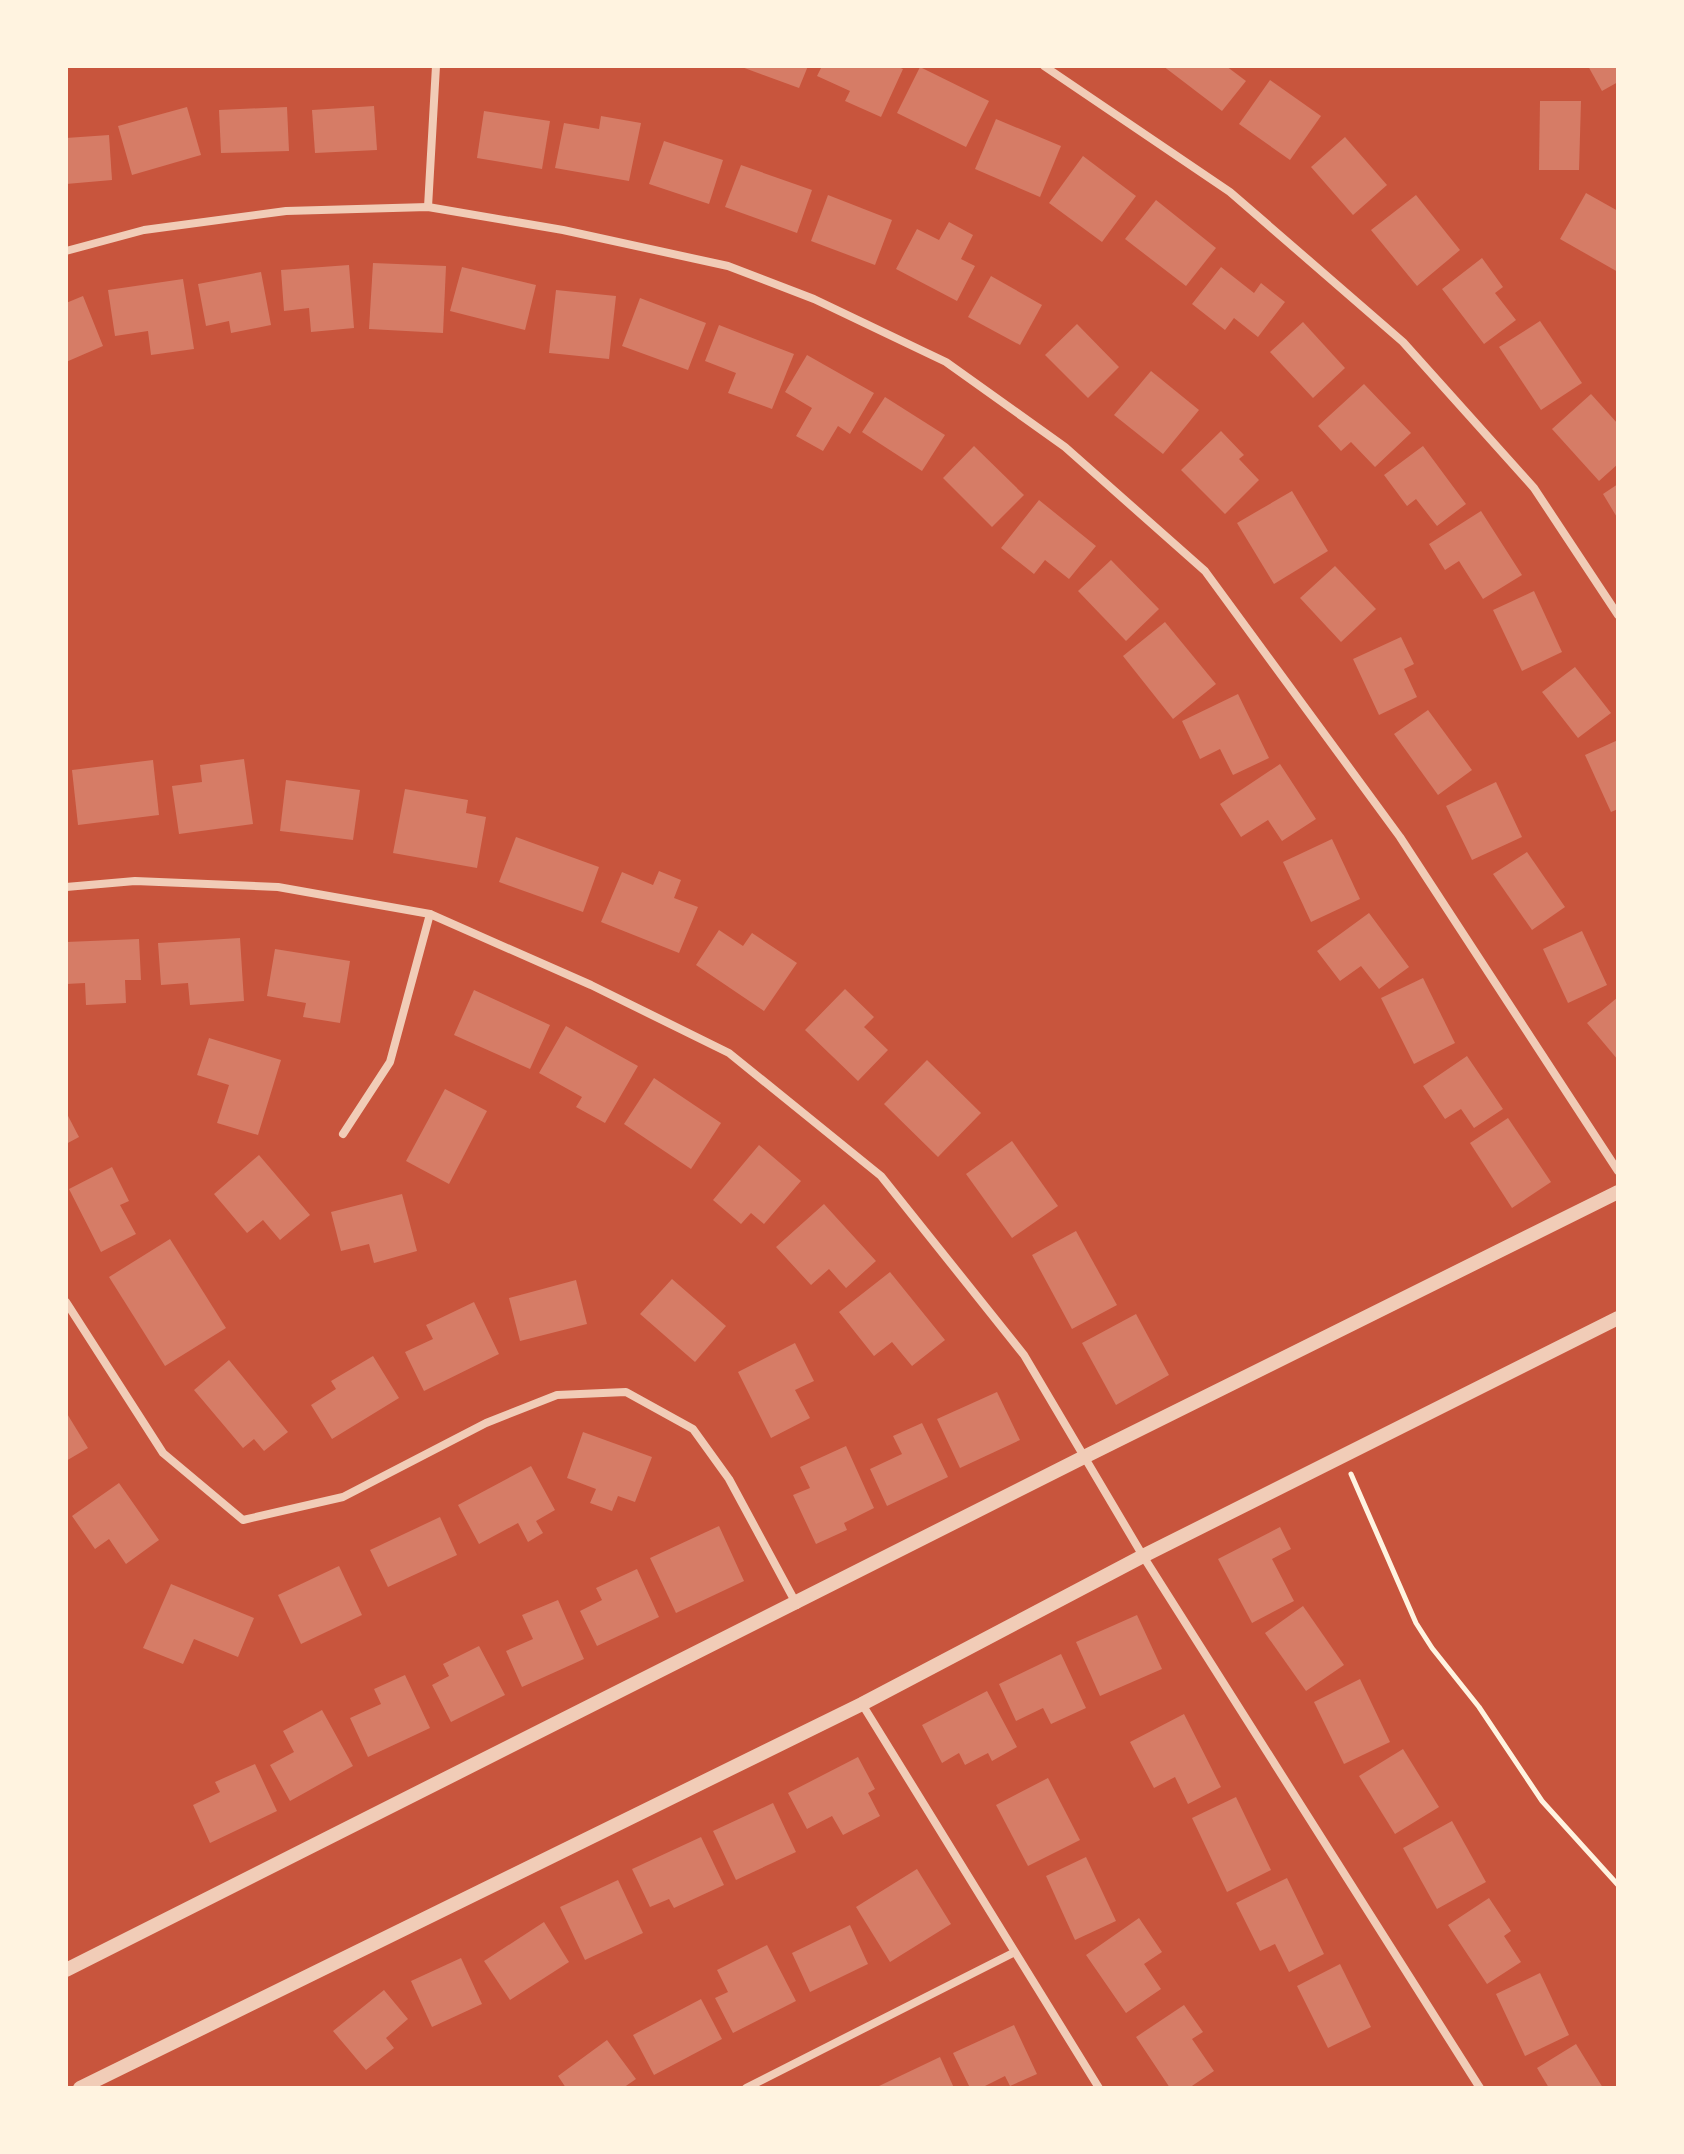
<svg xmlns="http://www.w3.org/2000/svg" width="1684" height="2154" viewBox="0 0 1684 2154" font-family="Cabin,sans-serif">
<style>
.building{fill:#d67c66}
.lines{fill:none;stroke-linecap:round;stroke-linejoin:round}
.path{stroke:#fff3e0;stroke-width:5}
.minor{stroke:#f1ccb7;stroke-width:8}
.tertiary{stroke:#f1ccb7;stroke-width:14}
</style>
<rect width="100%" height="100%" fill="#c8553d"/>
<g class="building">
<polygon points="739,66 808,66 799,88"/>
<polygon points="822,66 896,66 903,69 881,117 845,101 850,91 817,76"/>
<polygon points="1163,66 1226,66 1246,81 1222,111"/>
<polygon points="1588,66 1618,66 1618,82 1602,91"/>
<polygon points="920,67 989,101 966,147 897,113"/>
<polygon points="1270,80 1321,116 1290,160 1239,124"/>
<polygon points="1540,101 1581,101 1579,170 1539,170"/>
<polygon points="374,106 377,150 315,153 312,110"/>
<polygon points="187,107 201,155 132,175 118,126"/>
<polygon points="287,107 289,151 221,153 219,110"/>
<polygon points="484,111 550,121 542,169 477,158"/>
<polygon points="601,116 641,123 629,181 555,168 564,123 599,129"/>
<polygon points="996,119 1061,146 1040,197 975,169"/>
<polygon points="109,135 112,180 66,184 66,138"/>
<polygon points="1345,137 1387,185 1353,215 1311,167"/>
<polygon points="664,141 723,160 709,204 649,184"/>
<polygon points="1083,156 1136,196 1102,242 1049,203"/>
<polygon points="741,165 812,190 797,233 725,207"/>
<polygon points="1586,193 1618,211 1618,272 1560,239"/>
<polygon points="828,195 892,220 875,265 811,241"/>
<polygon points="1416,195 1460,250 1417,286 1371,230"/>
<polygon points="1156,200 1216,248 1186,286 1125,239"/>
<polygon points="949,222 973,235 961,259 975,266 957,301 896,269 917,229 939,240"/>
<polygon points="1482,258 1503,287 1495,293 1516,320 1484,344 1442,289"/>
<polygon points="373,263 446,266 443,333 369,329"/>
<polygon points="349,265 354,328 311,332 309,308 284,311 281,270"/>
<polygon points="462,267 536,285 525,330 450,311"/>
<polygon points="1221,267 1254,293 1261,283 1285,302 1258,337 1234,318 1225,330 1192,304"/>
<polygon points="261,272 271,325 231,333 229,321 206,326 198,284"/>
<polygon points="991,276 1042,305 1020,345 968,317"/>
<polygon points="183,279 194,349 151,355 148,331 115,336 108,290"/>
<polygon points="556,290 616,296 609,359 549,353"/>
<polygon points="83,296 103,346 66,362 66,303"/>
<polygon points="640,298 706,323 688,370 622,346"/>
<polygon points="1540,321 1582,383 1541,410 1499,347"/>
<polygon points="1303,322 1345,368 1313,398 1270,352"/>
<polygon points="1077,324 1119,367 1088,398 1045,355"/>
<polygon points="719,325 794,354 772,409 728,393 736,373 705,361"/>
<polygon points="807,355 874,393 850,434 838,426 823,451 796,436 812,408 785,392"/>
<polygon points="1151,371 1199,410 1163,454 1114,415"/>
<polygon points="1364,384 1411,433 1375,467 1351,442 1341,451 1318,426"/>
<polygon points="1591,394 1618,424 1618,464 1599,481 1552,429"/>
<polygon points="885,397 945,435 922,471 862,432"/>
<polygon points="1221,431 1244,455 1239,459 1259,480 1225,514 1181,470"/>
<polygon points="974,446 1024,495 992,527 943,478"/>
<polygon points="1423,446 1466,504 1437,526 1416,499 1407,506 1384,475"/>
<polygon points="1618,484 1618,519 1603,494"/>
<polygon points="1292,491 1328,551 1274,584 1237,523"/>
<polygon points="1039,500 1096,546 1069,579 1045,560 1034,574 1001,548"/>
<polygon points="1481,511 1522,575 1483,599 1459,561 1445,570 1429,544"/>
<polygon points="1111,560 1159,609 1126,641 1078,591"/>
<polygon points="1335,566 1376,609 1341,642 1300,598"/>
<polygon points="1534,591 1562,652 1522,671 1493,610"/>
<polygon points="1165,622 1216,684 1173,719 1123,656"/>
<polygon points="1401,637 1414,664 1404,669 1417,697 1379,715 1353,659"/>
<polygon points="1575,667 1611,713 1578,738 1542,692"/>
<polygon points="1238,694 1269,758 1233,775 1220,749 1200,759 1182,721"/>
<polygon points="1428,710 1472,770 1438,795 1394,734"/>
<polygon points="1618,740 1618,809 1611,812 1585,755"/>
<polygon points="244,759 253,824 179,834 172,786 202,782 200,765"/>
<polygon points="153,760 159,815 78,825 72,770"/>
<polygon points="1280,764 1316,819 1282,841 1268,820 1241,837 1220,804"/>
<polygon points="286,780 360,790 353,840 280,831"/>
<polygon points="1496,782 1522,837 1472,860 1446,806"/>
<polygon points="405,789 468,800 466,813 486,817 477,868 393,853"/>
<polygon points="516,837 599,867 583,912 499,882"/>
<polygon points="1332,839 1360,899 1311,922 1283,862"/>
<polygon points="1527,852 1565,907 1532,930 1493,874"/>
<polygon points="659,871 681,880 674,898 698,907 679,953 601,922 622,872 653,885"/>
<polygon points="1369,913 1409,967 1379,989 1361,966 1340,981 1317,951"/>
<polygon points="719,930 743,946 752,933 797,963 764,1011 696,965"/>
<polygon points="1582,931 1607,985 1568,1003 1543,949"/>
<polygon points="240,938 244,1001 190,1005 188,983 161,985 158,943"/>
<polygon points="139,939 141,980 125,980 126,1003 86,1005 85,983 66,984 66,942"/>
<polygon points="275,949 350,961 340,1023 303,1017 306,1003 267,996"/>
<polygon points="1423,978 1455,1043 1414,1064 1381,998"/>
<polygon points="845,989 874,1017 864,1027 888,1050 858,1081 805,1030"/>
<polygon points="474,990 550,1025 530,1069 454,1035"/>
<polygon points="1618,997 1618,1060 1587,1023"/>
<polygon points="566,1026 638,1066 605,1123 576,1107 582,1097 539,1073"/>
<polygon points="209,1038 281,1060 258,1135 217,1123 229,1085 197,1075"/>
<polygon points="1467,1056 1503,1109 1474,1128 1461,1109 1445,1119 1423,1086"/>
<polygon points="927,1060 981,1113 938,1157 884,1104"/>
<polygon points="654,1078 721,1123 691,1169 624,1124"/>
<polygon points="445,1089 487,1111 449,1184 406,1161"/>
<polygon points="66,1112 79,1137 66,1144"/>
<polygon points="1508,1118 1551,1182 1512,1208 1470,1143"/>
<polygon points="1012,1141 1058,1206 1012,1238 966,1174"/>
<polygon points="759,1145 801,1181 764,1224 751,1213 741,1224 713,1200"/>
<polygon points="259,1155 310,1215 280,1240 263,1220 247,1233 214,1194"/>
<polygon points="112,1167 129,1201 120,1205 136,1234 101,1252 69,1189"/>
<polygon points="402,1194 417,1251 374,1263 369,1244 341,1251 331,1212"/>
<polygon points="824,1204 876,1261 846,1288 829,1269 811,1285 776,1247"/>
<polygon points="1076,1231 1117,1305 1072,1329 1032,1255"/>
<polygon points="170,1239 226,1328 165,1366 109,1277"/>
<polygon points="890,1272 945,1340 912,1366 892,1342 874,1356 839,1312"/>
<polygon points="672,1279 726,1326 695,1362 640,1314"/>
<polygon points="576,1280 587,1324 520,1341 509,1298"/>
<polygon points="474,1302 499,1354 424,1391 405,1352 433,1339 426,1325"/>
<polygon points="1136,1314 1169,1375 1116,1405 1082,1343"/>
<polygon points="795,1343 814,1381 795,1390 810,1418 771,1438 738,1372"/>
<polygon points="373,1356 399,1398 332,1439 311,1405 336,1389 331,1381"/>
<polygon points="229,1360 288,1432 264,1451 254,1439 243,1448 194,1390"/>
<polygon points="997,1392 1020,1440 960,1468 937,1419"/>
<polygon points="66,1412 88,1448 66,1461"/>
<polygon points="922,1423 948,1477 887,1506 870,1469 902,1454 893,1436"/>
<polygon points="583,1432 652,1457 635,1502 618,1496 612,1511 590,1503 596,1489 567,1478"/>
<polygon points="846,1446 874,1508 844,1523 847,1530 816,1544 793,1495 810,1488 800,1467"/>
<polygon points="531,1466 555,1510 536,1521 543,1533 528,1542 518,1523 479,1544 458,1505"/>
<polygon points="119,1483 159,1540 126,1564 109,1539 95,1549 72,1516"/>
<polygon points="440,1517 457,1555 388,1587 370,1550"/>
<polygon points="719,1526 744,1581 676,1613 650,1558"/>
<polygon points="1280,1527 1291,1549 1272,1559 1294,1601 1252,1623 1218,1559"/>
<polygon points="339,1566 362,1615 301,1644 278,1595"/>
<polygon points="637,1569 659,1617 597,1646 580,1611 602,1600 596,1588"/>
<polygon points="171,1584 254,1618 238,1657 194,1639 183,1664 143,1648"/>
<polygon points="558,1600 584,1659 522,1687 506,1651 533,1639 522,1615"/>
<polygon points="1303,1606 1344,1665 1306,1691 1265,1633"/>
<polygon points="1137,1615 1162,1669 1100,1696 1076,1642"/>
<polygon points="479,1646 505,1695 451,1722 432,1685 449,1676 443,1664"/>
<polygon points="1061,1654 1086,1708 1051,1724 1043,1708 1016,1721 999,1684"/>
<polygon points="405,1675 430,1728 368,1757 350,1718 381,1704 374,1689"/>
<polygon points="1360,1679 1390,1742 1344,1764 1314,1702"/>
<polygon points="987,1691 1017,1747 992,1761 988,1753 965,1765 959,1753 942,1763 922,1725"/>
<polygon points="322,1710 353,1766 290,1801 270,1765 294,1752 283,1731"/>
<polygon points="1184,1714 1221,1787 1188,1804 1175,1777 1154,1788 1130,1742"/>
<polygon points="1403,1749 1439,1807 1395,1834 1359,1776"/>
<polygon points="858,1757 875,1789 868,1793 880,1816 843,1835 832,1816 807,1829 788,1793"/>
<polygon points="255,1764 277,1811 210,1843 193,1805 220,1792 215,1782"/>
<polygon points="1048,1778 1080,1840 1028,1866 996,1805"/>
<polygon points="1236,1797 1271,1870 1227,1892 1192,1818"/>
<polygon points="773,1803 796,1852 736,1880 713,1831"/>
<polygon points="1452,1821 1486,1882 1437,1909 1403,1848"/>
<polygon points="701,1837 724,1885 674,1908 669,1899 650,1907 632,1869"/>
<polygon points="1086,1857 1116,1921 1075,1940 1046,1876"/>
<polygon points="917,1869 951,1924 890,1962 856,1907"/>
<polygon points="1287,1878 1324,1954 1289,1972 1275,1944 1260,1951 1236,1903"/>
<polygon points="618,1880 643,1933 585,1960 560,1907"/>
<polygon points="1489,1898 1511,1931 1504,1936 1521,1962 1487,1984 1448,1925"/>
<polygon points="1139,1918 1162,1952 1144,1964 1161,1989 1126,2013 1086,1955"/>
<polygon points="544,1922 569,1962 510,2000 484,1961"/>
<polygon points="850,1925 868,1964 810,1992 792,1953"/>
<polygon points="767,1945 796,2001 733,2033 715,1998 728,1992 717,1970"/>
<polygon points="461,1958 482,2004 432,2027 411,1981"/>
<polygon points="1340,1964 1371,2027 1328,2048 1297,1986"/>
<polygon points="1540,1973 1569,2035 1525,2056 1496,1994"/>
<polygon points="384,1990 408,2019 386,2038 394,2048 366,2070 333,2031"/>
<polygon points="701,1999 722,2039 654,2075 633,2035"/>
<polygon points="1184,2005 1203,2032 1192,2039 1214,2071 1189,2088 1170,2088 1136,2037"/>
<polygon points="1014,2025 1037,2074 1010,2086 1005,2076 981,2088 970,2088 953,2053"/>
<polygon points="607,2040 636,2079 623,2088 566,2088 558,2076"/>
<polygon points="1576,2044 1603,2088 1549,2088 1537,2068"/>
<polygon points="940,2057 954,2088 880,2088 879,2086"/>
</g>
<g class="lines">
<polyline class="path" points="1351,1474 1416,1623 1432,1648 1479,1707 1542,1801 1618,1885"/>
<g class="minor">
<polyline points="1044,66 1230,192 1403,342 1534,488 1618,615"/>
<polyline points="428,207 436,66"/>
<polyline points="66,251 144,230 286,211 428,207 563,230 728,266 814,299 946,362 1065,447 1205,571 1400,837 1618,1171"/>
<polyline points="66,887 135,881 278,887 430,914 591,985 729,1053 881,1176 1024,1355 1143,1556 1480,2088"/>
<polyline points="343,1134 390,1062 430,914"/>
<polyline points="66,1302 163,1453 243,1520 343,1497 486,1423 557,1395 626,1392 693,1429 729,1479 797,1605"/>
<polyline points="862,1704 1099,2088"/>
<polyline points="746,2088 1013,1953"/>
</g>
<g class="tertiary">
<polyline points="66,1970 1084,1457 1618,1192"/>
<polyline points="80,2088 862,1704 1143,1556 1618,1318"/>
</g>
</g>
<rect width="1684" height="2154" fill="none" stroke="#fff3e0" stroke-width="136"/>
</svg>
